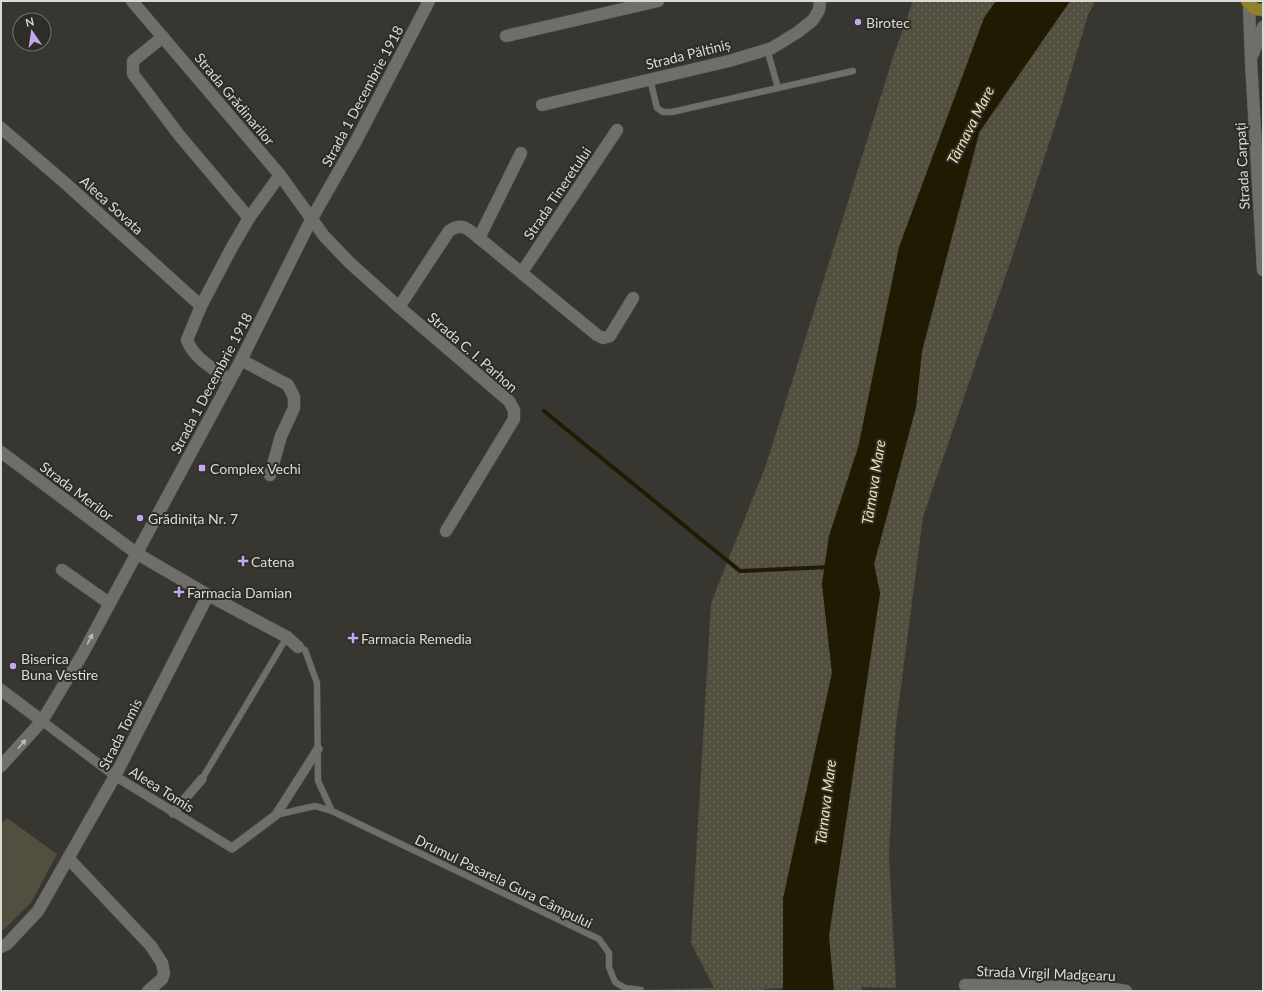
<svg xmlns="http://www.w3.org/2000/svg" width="1264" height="992" viewBox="0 0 1264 992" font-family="Lato,sans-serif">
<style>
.grass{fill:url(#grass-dots)}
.park{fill:#534f3e}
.water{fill:#211a02}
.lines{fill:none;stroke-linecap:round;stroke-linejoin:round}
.stream{stroke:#211a02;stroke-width:4}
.service-casing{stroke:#53534e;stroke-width:7}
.pedestrian-casing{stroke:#53534e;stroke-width:10}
.minor-casing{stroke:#53534e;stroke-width:13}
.tertiary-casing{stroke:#53534e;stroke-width:13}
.secondary-casing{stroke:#53534e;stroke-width:13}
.primary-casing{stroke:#53534e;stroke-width:13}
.service{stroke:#706e68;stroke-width:6}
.pedestrian{stroke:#706e68;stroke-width:9}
.minor{stroke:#706e68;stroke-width:12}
.tertiary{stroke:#706e68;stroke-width:12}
.secondary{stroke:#706e68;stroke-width:12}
.primary{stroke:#92802b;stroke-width:12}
.oneway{fill:#babab5}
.poi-dot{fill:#c6a6f0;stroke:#2d2c27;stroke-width:1.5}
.labels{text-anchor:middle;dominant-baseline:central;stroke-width:4;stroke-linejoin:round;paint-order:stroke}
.poi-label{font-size:14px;fill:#dadad6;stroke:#2d2c27;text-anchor:start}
.street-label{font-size:14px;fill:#dadad6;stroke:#2d2c27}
.water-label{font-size:15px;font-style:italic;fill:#f1e1ab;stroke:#2d2c27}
</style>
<defs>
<pattern id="grass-dots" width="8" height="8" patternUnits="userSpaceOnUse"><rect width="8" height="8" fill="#534f3e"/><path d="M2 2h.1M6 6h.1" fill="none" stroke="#6b6859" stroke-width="1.8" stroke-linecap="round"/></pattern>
</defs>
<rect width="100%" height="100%" fill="#383631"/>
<g class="grass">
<polygon points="913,1 996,1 984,18 858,448 829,536 822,584 832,673 783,899 783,988 765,989 765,991 623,991 625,988 641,990 714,988 691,943 711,603 766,465 893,57"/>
<polygon points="1070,1 1095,1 1088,15 1059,113 1012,257 923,517 895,733 889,856 896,988 862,987 862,991 834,991 828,936 880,593 874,564 916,407 922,351 980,132"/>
</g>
<polygon class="park" points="7,818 57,854 31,903 1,932 1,823"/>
<polygon class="water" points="996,1 1070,1 979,132 922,351 916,407 874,564 880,593 829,936 834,991 781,991 783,988 783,899 832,673 822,584 829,536 858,448 899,247 984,18"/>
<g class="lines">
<polyline class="stream" points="544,411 740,571 830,567"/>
<g class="service-casing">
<g id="service">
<polyline points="767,49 778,88"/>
<polyline points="650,79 657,108 663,112 672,112 853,71"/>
<polyline points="298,647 305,650 317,683 318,781 332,811"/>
<polyline points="202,779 287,637"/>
<polyline points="276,815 297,810 315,806 332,811 599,939 609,953 609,967 615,982 625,988 641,990"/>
</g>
</g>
<g class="pedestrian-casing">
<g id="pedestrian">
<polyline points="42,721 115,776 232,848 276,815 318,749"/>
<polyline points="173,813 202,779"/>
</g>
</g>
<g class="minor-casing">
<g id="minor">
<polyline points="132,1 280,175 324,236 350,263 399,307 509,401 514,410 514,419 446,531"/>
<polyline points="506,36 658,1"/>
<polyline points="163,37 133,61 133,74 179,135 249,218"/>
<polyline points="542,105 729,61 772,48 798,32 813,20 819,10 820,1"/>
<polyline points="1,128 64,182 201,306"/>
<polyline points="479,238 521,153"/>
<polyline points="522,272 617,130"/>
<path d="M399,307L449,231C462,222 468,229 479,238L597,335L603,338L610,336L633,298"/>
<polyline points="241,360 288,385 294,397 294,408 281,436 270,475"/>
<path d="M230,380C214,369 194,359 187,340L201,306L231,249L249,218L280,175"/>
<polyline points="1,452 136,553 208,595 115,776 38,911 7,944 1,947"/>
<polyline points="62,570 109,603"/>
<polyline points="208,595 287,637 298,647"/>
<polyline points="1,690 42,721"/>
<polyline points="68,858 151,946 162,963 164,973 162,979 148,991"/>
<polyline points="965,985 1078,987 1108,988 1126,991"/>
</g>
</g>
<g class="tertiary-casing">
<g id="tertiary">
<polyline points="1249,4 1251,61 1263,270"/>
<polyline points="1253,54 1263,27"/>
</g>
</g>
<g class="secondary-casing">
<polyline id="secondary" points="1,766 42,721 83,653 241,360 311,220 356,141 429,1"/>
</g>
<g class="primary-casing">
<polyline id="primary" points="1247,1 1255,9 1263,10"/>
</g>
<use href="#service" class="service"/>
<use href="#pedestrian" class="pedestrian"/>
<use href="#minor" class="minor"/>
<use href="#tertiary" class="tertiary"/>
<use href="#secondary" class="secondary"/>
<use href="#primary" class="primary"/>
</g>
<defs><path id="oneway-solid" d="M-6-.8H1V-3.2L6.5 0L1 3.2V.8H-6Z"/></defs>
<g class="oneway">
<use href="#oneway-solid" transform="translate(90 639) rotate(-62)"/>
<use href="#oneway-solid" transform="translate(22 744) rotate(-48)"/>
</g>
<g class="poi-dot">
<circle cx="858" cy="22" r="4"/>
<rect x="198" y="464" width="8" height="8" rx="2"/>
<circle cx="140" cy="518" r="4"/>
<path d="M241 555h4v4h4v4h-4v4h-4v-4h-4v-4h4z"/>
<path d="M177 586h4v4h4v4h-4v4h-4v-4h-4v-4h4z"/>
<path d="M351 632h4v4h4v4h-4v4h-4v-4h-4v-4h4z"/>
<circle cx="13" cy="666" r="4"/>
</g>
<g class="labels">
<g class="poi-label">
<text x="866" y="22">Birotec</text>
<text x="210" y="468">Complex Vechi</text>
<text x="148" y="518">Grădinița Nr. 7</text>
<text x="251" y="561">Catena</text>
<text x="187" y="592">Farmacia Damian</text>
<text x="361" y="638">Farmacia Remedia</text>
<text x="21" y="658">Biserica<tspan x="21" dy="16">Buna Vestire</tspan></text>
</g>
<g class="street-label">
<text transform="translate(688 54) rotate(-14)">Strada Păltiniș</text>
<text transform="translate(362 96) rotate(-62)">Strada 1 Decembrie 1918</text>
<text transform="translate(235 99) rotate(50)">Strada Grădinarilor</text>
<text transform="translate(1242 166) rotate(-93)">Strada Carpați</text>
<text transform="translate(557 193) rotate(-56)">Strada Tineretului</text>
<text transform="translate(112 205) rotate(42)">Aleea Sovata</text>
<text transform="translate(473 352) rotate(41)">Strada C. I. Parhon</text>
<text transform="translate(211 383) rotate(-62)">Strada 1 Decembrie 1918</text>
<text transform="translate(77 491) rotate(37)">Strada Merilor</text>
<text transform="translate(120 734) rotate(-63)">Strada Tomis</text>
<text transform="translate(162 789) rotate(32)">Aleea Tomis</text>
<text transform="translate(504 881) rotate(26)">Drumul Pasarela Gura Câmpului</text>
<text transform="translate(1046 973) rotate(2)">Strada Virgil Madgearu</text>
</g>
<g class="water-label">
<text transform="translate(970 125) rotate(-63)">Târnava Mare</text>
<text transform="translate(873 482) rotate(-81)">Târnava Mare</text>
<text transform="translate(825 802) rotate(-83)">Târnava Mare</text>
</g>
</g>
<rect width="1264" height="992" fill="none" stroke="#dadad6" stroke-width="4"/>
<g transform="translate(32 32) rotate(347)"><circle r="19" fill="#2d2c27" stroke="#72726d"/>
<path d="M0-3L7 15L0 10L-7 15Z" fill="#c6a6f0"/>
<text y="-6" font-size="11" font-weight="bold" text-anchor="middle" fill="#dadad6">N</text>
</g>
</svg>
